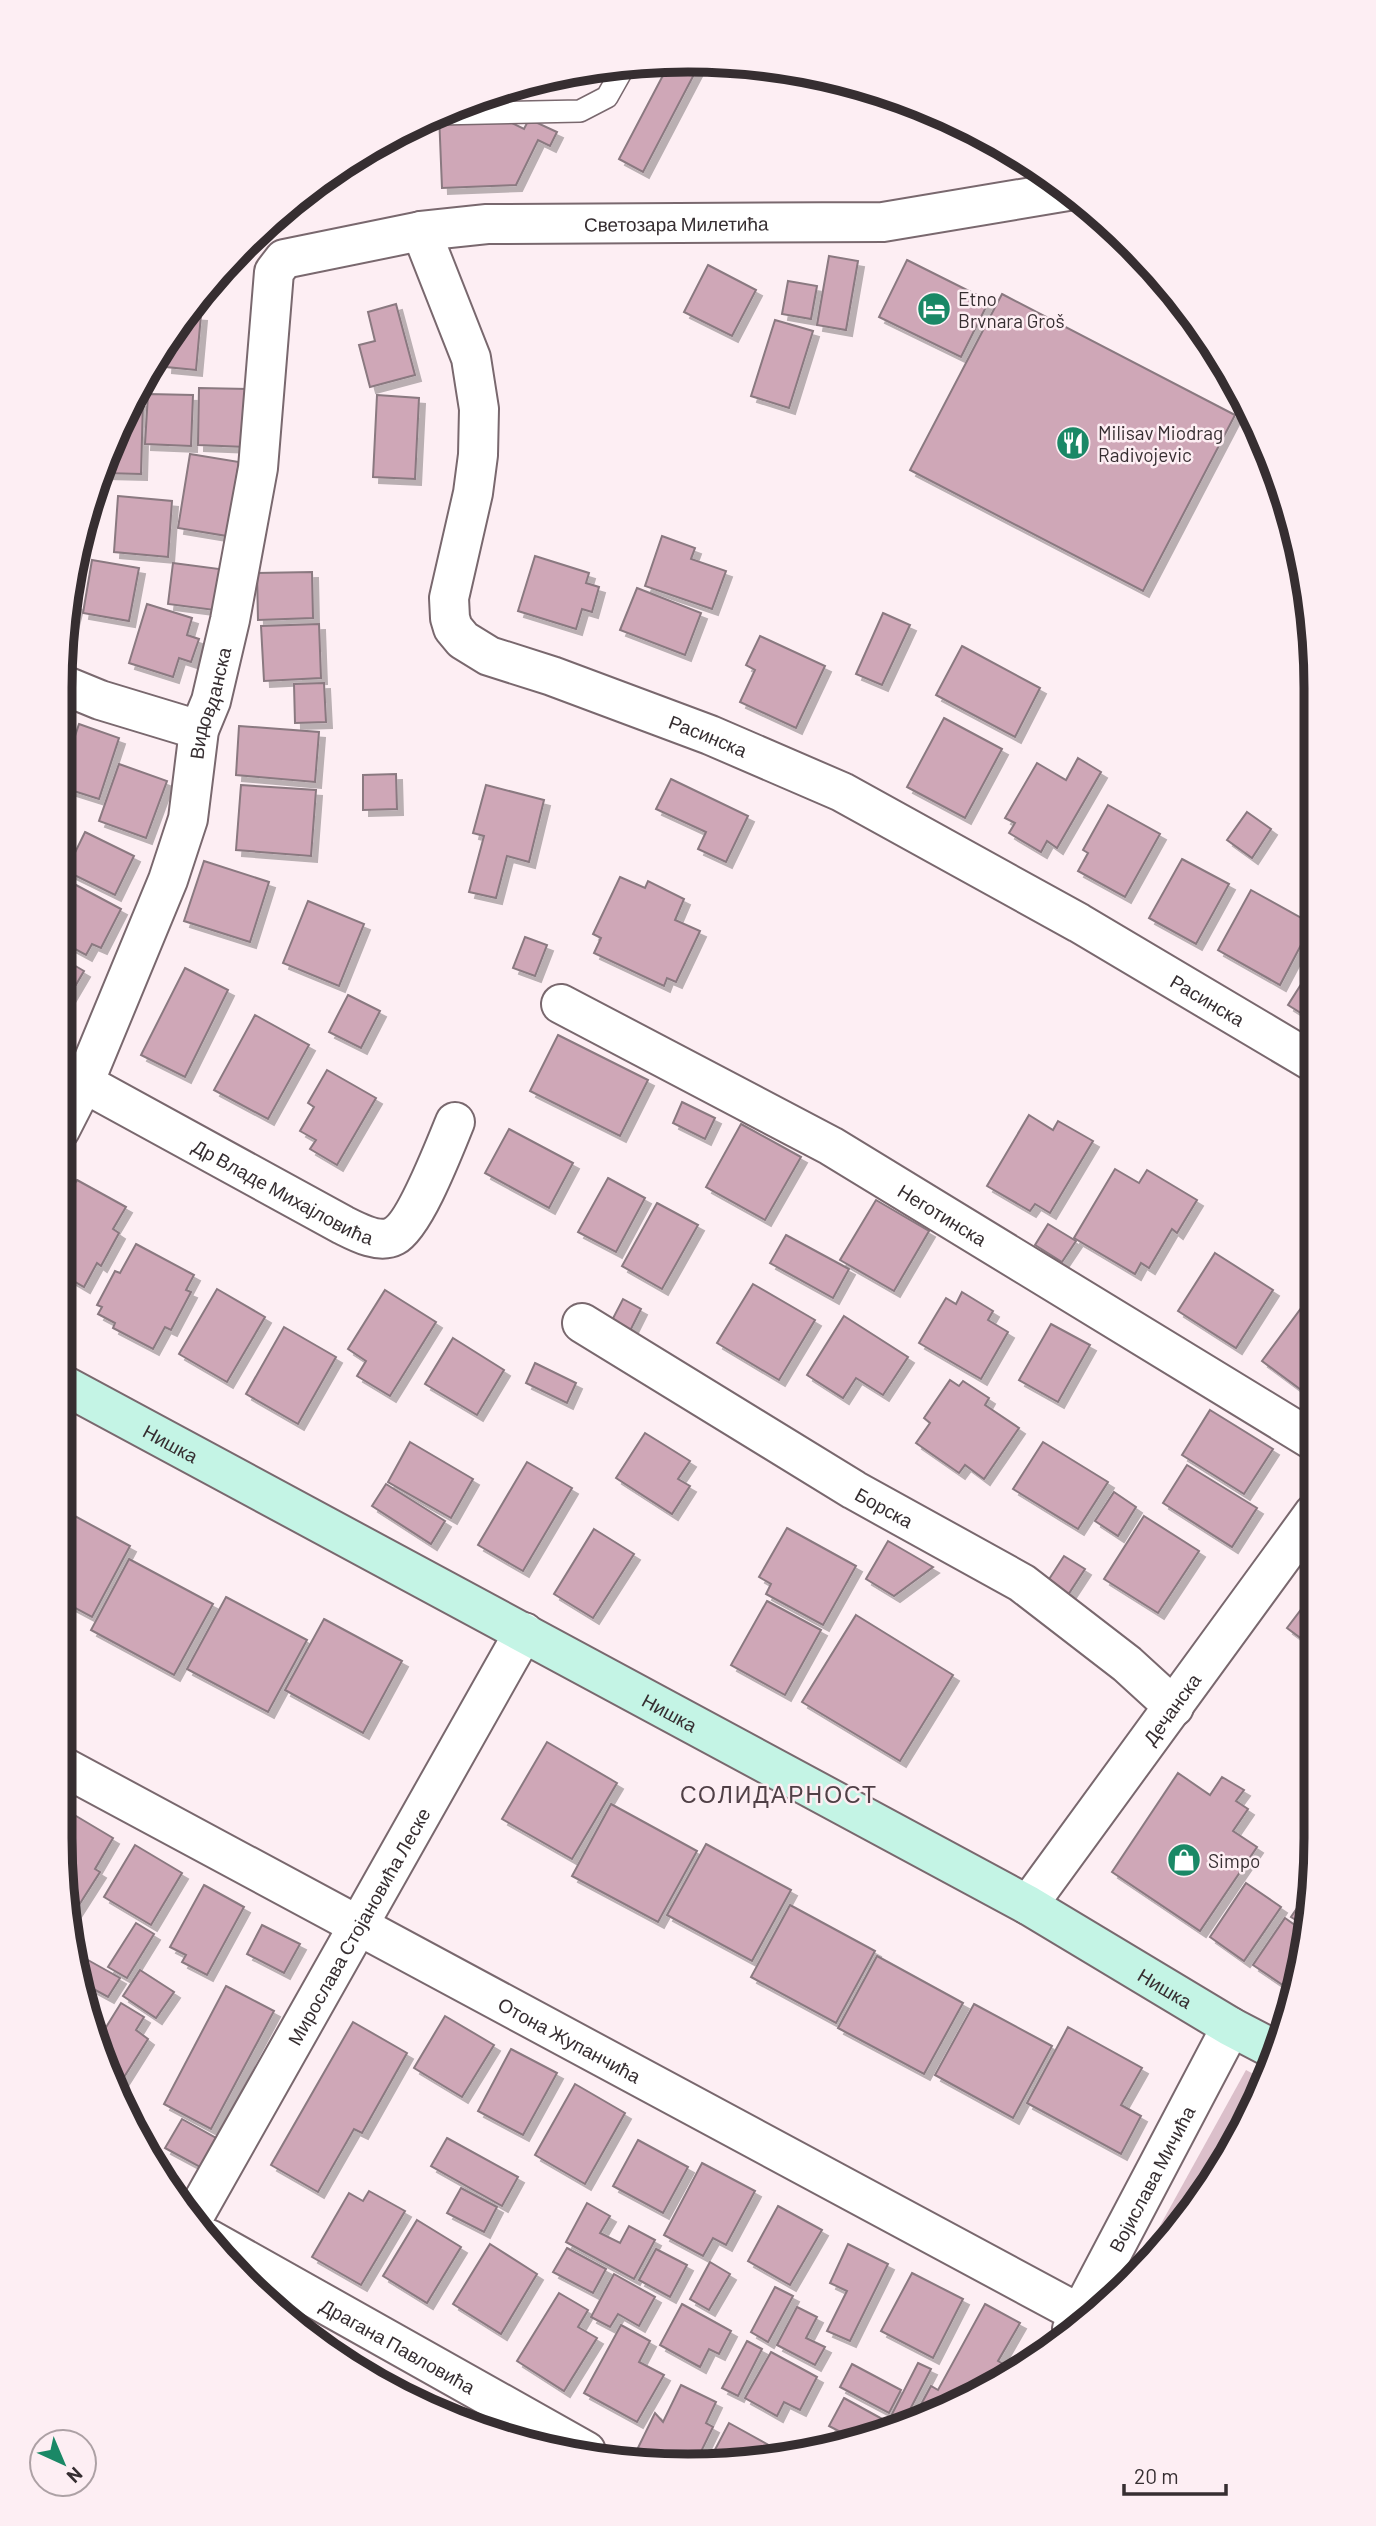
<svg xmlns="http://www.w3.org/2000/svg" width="1376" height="2526" viewBox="0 0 1376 2526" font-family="Barlow,sans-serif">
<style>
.green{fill:#dbbfca}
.building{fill:#cfa7b7;stroke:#8a7980;stroke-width:2;filter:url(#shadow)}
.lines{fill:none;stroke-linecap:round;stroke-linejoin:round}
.lane-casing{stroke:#79686e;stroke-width:24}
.street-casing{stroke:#79686e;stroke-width:42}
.secondary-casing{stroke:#79686e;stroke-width:42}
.lane{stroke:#fff;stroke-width:21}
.street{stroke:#fff;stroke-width:38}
.secondary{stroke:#c4f4e5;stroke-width:38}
.labels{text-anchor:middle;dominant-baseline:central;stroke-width:5;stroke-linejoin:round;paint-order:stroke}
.street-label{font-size:19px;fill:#362e31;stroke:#fdeef3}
.poi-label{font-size:19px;fill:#362e31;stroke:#fdeef3;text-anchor:start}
.quarter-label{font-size:23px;letter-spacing:2px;fill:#504046;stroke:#fdeef3}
.rim{fill:none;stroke:#362e31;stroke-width:9}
</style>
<defs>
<filter id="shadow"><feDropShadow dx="6" dy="6" stdDeviation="0" flood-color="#0004"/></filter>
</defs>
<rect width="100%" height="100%" fill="#fdeef3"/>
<polygon class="green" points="1246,2070 1263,2079 1232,2152 1135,2271"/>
<g class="building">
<polygon points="670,62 700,63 643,172 619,159"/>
<polygon points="473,101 474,122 506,120 524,129 529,119 557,132 550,146 538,140 516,185 442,188 439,114"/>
<polygon points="829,256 858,261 846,330 817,325"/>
<polygon points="907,260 989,301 961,357 879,317"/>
<polygon points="708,265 756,290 732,336 684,312"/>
<polygon points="788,281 817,286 811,319 782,314"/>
<polygon points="1002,294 1235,415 1143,591 910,470"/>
<polygon points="396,304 415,375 370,387 359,345 375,341 368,312"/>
<polygon points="187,314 201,315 196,370 166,367 168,340"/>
<polygon points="775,320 813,331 789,408 751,396"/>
<polygon points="199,388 248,389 246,447 198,445"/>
<polygon points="148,394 193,395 191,446 145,444"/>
<polygon points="377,395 419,398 415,479 373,477"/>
<polygon points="132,401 143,401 141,474 103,473"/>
<polygon points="190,454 239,462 227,536 178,528"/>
<polygon points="118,496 172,501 168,557 114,552"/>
<polygon points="662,536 695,548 691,559 726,571 712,609 645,586"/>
<polygon points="535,556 589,573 586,583 599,587 592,612 582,609 576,629 518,611"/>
<polygon points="92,560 139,568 129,621 83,613"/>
<polygon points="173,563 227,570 222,611 168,604"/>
<polygon points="312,572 313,618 258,620 257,573"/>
<polygon points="637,588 701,613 685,655 620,630"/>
<polygon points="68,602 77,604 63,660 61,660 61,647"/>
<polygon points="147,604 192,618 187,635 199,639 191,662 179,658 173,677 129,663"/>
<polygon points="883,613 910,625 882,685 856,674"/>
<polygon points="319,624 321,678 264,681 261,626"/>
<polygon points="760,636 825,666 796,728 740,702 755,670 746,665"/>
<polygon points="962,646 1040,688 1015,737 936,695"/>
<polygon points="324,683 326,722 295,723 294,684"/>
<polygon points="944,718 1002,749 965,818 907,787"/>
<polygon points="79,724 119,738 99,799 61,787 61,778"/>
<polygon points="239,726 319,732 315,782 236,775"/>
<polygon points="1078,758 1101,772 1057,848 1047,841 1041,852 1009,833 1015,823 1005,818 1037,763 1066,780"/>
<polygon points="119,764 167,781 146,838 99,821"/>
<polygon points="396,774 397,809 363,810 363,775"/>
<polygon points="671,779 748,816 726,862 698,849 706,832 656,809"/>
<polygon points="241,785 316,790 311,856 236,850"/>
<polygon points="486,785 544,800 529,862 507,856 496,898 469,892 484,836 473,833"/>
<polygon points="1108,805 1160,834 1125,897 1078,871 1088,853 1083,850"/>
<polygon points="1247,812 1271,829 1252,858 1227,840"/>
<polygon points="85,832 134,856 115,895 66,871"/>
<polygon points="1182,859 1229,884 1196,944 1149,918"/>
<polygon points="204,861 269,882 250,942 184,921"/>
<polygon points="61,877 121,909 101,948 92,944 86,955 60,941"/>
<polygon points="620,877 645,888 648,881 684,899 675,920 700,931 676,982 667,978 664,986 594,953 601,938 593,934"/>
<polygon points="1251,890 1312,924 1280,985 1218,950"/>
<polygon points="308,901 364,924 339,986 283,963"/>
<polygon points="525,937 547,945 535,976 513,968"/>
<polygon points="60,957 84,971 60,1012"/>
<polygon points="1312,967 1312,1020 1288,1005"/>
<polygon points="185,968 228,990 185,1077 141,1055"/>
<polygon points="348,995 380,1011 361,1048 329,1032"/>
<polygon points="255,1015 309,1045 268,1119 214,1090"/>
<polygon points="558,1035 648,1080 620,1136 530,1091"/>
<polygon points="327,1070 376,1098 337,1165 310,1149 316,1140 300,1131 314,1107 308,1103"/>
<polygon points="682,1102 715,1118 705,1139 673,1123"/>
<polygon points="1029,1115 1053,1130 1058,1121 1093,1141 1050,1213 1035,1204 1030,1211 987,1186"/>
<polygon points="741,1124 801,1157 765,1220 706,1187"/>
<polygon points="509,1129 573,1163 549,1208 485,1173"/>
<polygon points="1115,1169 1139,1183 1147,1170 1197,1200 1177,1233 1172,1229 1149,1268 1141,1263 1135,1274 1074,1238"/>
<polygon points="608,1178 645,1198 616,1252 578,1232"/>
<polygon points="77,1180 126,1207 113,1229 119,1233 101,1266 97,1263 84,1287 60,1273 60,1194 62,1192 68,1195"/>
<polygon points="876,1200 929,1231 894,1291 840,1260"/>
<polygon points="657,1203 698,1225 662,1289 622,1266"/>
<polygon points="1048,1224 1076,1241 1062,1262 1035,1245"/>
<polygon points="786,1235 849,1269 833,1298 770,1263"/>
<polygon points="136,1244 194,1275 186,1290 191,1292 171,1330 165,1327 153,1349 113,1328 115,1323 98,1314 102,1307 97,1305 115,1271 120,1273"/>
<polygon points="1215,1253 1273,1290 1236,1348 1178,1311"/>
<polygon points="753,1284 815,1320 779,1380 717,1343"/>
<polygon points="217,1289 265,1317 227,1382 179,1354"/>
<polygon points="385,1290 436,1322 390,1396 357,1376 366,1361 348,1349"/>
<polygon points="962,1292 993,1311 988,1320 1008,1332 981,1379 919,1343 946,1298 956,1304"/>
<polygon points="623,1299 641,1309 628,1335 609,1326"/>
<polygon points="1302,1307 1313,1315 1314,1387 1308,1395 1262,1361"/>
<polygon points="844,1316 908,1357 883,1395 856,1378 843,1398 807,1375"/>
<polygon points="1051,1324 1090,1345 1058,1402 1019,1380"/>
<polygon points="284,1327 336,1357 298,1424 246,1394"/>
<polygon points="453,1338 504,1370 477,1415 425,1384"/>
<polygon points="535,1363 576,1383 567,1403 526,1383"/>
<polygon points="950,1380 959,1386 963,1381 989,1398 985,1405 1019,1428 984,1479 965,1465 959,1473 916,1443 930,1423 924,1418"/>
<polygon points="1210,1410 1273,1449 1244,1494 1182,1455"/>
<polygon points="645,1433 690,1461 678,1479 690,1486 672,1514 616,1478"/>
<polygon points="410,1442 473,1479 451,1518 388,1482"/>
<polygon points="1043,1442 1108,1482 1078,1529 1013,1489"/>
<polygon points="527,1462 572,1488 523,1571 478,1545"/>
<polygon points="1187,1465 1257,1508 1232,1547 1163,1503"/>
<polygon points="386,1484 445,1521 431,1544 372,1506"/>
<polygon points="1114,1492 1136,1507 1118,1536 1095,1521"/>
<polygon points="60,1508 130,1546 92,1617 60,1600"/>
<polygon points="1144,1516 1199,1551 1158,1613 1104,1579"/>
<polygon points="787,1528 856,1566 823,1625 766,1594 771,1584 759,1577"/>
<polygon points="594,1529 634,1554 593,1618 554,1594"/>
<polygon points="888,1541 933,1567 894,1596 866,1579"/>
<polygon points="1064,1556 1085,1569 1064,1601 1044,1587"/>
<polygon points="129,1559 213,1604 174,1675 91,1630"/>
<polygon points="226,1597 307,1640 268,1712 187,1669"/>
<polygon points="767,1601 821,1630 785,1695 731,1665"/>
<polygon points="1303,1607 1314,1615 1314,1648 1287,1628"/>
<polygon points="856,1615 953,1675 900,1761 802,1702"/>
<polygon points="324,1619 402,1661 363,1733 285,1690"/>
<polygon points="547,1742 617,1783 572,1859 502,1819"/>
<polygon points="1178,1773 1210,1795 1222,1777 1244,1790 1236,1801 1248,1809 1233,1831 1257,1847 1200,1931 1112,1872"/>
<polygon points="611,1804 697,1851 658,1922 572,1876"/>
<polygon points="66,1810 113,1838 95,1869 100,1872 72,1916 60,1838 60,1819"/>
<polygon points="706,1844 791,1890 752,1961 667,1915"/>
<polygon points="135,1845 182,1873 151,1925 104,1897"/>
<polygon points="1246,1883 1281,1907 1244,1961 1210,1937"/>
<polygon points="204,1885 244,1907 207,1975 182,1962 186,1955 170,1947"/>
<polygon points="1308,1892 1312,1895 1307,1927 1291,1917"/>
<polygon points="790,1905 875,1951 836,2023 751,1977"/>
<polygon points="1285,1918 1306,1933 1296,1994 1253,1965"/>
<polygon points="136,1923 154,1934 127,1978 108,1967"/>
<polygon points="262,1925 300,1944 284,1973 247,1954"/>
<polygon points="79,1955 120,1978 108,1997 88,1986 85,1992"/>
<polygon points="877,1956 963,2003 924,2074 838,2028"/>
<polygon points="140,1970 174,1992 156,2018 123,1996"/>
<polygon points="226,1986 274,2011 211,2129 164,2104"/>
<polygon points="121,2003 144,2017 136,2030 148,2039 119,2085 115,2082 95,2045"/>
<polygon points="974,2004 1052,2046 1013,2118 935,2075"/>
<polygon points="445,2016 494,2045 462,2097 414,2068"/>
<polygon points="353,2022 407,2053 362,2133 354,2129 318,2192 271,2165"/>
<polygon points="1068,2027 1142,2068 1121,2105 1141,2116 1121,2154 1027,2103"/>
<polygon points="511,2049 557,2073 523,2135 478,2111"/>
<polygon points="575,2084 625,2113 585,2184 535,2155"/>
<polygon points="182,2119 216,2138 200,2167 165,2148"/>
<polygon points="447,2138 518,2177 502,2206 431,2166"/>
<polygon points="638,2140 688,2167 663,2213 613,2186"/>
<polygon points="702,2163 755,2191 726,2245 713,2238 703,2256 664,2235"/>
<polygon points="461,2188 497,2207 484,2232 447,2213"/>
<polygon points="369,2191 405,2211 361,2285 312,2257 349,2193 363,2201"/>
<polygon points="587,2203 610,2216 600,2233 620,2243 629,2226 655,2240 634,2279 566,2242"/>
<polygon points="778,2206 822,2230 790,2285 748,2261"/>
<polygon points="417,2220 461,2247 427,2303 383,2276"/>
<polygon points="490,2244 537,2274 501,2334 453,2304"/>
<polygon points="848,2244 888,2264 850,2341 827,2331 847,2291 830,2283"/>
<polygon points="567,2248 606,2269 593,2293 553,2272"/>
<polygon points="656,2249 687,2265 670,2297 639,2280"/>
<polygon points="710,2262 730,2274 709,2310 690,2299"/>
<polygon points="912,2273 963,2299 933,2358 881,2331"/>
<polygon points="614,2274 655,2297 639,2326 618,2314 610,2327 591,2317"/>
<polygon points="775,2287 793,2296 768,2342 751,2332"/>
<polygon points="559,2293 588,2310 578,2327 597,2338 564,2391 517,2361"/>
<polygon points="682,2304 731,2331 719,2354 709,2349 700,2367 660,2345"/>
<polygon points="985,2304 1020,2323 998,2361 1010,2368 929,2418 911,2423 931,2386 938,2390"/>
<polygon points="797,2307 817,2317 806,2338 825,2347 815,2365 777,2345"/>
<polygon points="621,2325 650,2341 639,2362 664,2375 637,2422 584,2393"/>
<polygon points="747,2341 762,2349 738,2396 722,2388"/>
<polygon points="771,2352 817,2377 800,2410 784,2402 777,2416 745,2398"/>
<polygon points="338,2355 372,2373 371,2375 339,2361 336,2358"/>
<polygon points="918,2363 931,2369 904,2421 892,2414"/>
<polygon points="852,2364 901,2390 889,2413 840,2387"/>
<polygon points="681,2385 716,2402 706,2423 713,2427 696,2462 635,2454 655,2413 663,2422"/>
<polygon points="844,2398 895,2426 850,2437 829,2426"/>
<polygon points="729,2423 783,2453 730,2465 708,2463"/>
</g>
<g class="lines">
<g class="lane-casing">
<polyline id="lane" points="437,114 580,111 607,97 625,65"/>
</g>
<g class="street-casing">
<g id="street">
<path id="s1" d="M421,231L471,358L479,409L478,455L473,493L449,598L450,618L453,628L463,640L489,656L552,676L710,735L842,792L1079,923L1313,1062"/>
<polyline points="61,684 100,700 199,730"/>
<path id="s2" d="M561,1004L831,1146L1314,1441"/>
<path id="s3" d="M62,1071L343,1225C357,1232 379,1244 394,1236C415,1225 445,1146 455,1122"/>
<path id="s4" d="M60,1130L84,1083L168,880L188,819L199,730L211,701L230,620L258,468L274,272L284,259L421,231L487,224L883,222L1068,191"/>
<path id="s5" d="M582,1323L854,1490L1022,1583L1127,1664L1174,1707"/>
<path id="s6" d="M60,1765L1080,2314"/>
<path id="s7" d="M1028,1905L1314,1513"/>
<path id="s8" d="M191,2222L524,1632"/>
<path id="s9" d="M209,2239L586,2451"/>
<path id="s10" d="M1072,2329L1231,2027"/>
</g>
</g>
<g class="secondary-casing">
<g id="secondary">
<path id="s11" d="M60,1383L1028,1905L1231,2027L1275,2050"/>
</g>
</g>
<use href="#lane" class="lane"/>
<use href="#street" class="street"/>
<use href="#secondary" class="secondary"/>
</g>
<defs>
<g id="hotel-disc" transform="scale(1.75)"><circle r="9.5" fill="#1a8866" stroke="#fdeef3"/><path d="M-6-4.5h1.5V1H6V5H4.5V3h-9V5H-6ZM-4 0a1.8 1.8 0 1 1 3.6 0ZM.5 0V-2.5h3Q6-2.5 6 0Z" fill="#fff"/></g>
<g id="restaurant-disc" transform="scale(1.75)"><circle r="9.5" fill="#1a8866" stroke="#fdeef3"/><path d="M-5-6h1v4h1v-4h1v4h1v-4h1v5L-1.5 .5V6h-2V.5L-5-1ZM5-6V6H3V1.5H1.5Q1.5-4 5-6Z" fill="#fff"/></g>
<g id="shop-disc" transform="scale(1.75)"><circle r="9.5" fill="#1a8866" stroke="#fdeef3"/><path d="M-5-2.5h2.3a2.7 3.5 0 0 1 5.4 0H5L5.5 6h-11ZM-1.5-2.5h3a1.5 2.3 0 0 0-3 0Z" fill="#fff"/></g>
</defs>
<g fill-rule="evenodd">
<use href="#hotel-disc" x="934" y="309"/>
<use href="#restaurant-disc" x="1073" y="443"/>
<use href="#shop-disc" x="1184" y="1860"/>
</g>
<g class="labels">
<g class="street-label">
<text stroke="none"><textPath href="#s4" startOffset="1304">Светозара Милетића</textPath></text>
<text stroke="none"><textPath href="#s4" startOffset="455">Видовданска</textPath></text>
<text stroke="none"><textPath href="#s1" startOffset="690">Расинска</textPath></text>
<text stroke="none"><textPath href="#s1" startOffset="1256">Расинска</textPath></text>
<text stroke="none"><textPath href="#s3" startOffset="252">Др Владе Михајловића</textPath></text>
<text stroke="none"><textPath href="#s2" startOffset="436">Неготинска</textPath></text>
<text stroke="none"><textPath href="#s11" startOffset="126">Нишка</textPath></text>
<text stroke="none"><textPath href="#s5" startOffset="354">Борска</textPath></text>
<text stroke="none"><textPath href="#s7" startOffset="243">Дечанска</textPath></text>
<text stroke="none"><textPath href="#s11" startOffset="693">Нишка</textPath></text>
<text stroke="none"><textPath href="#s8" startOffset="340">Мирослава Стојановића Леске</textPath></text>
<text stroke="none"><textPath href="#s11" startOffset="1260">Нишка</textPath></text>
<text stroke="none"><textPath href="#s6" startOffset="579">Отона Жупанчића</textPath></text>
<text stroke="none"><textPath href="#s10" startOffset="170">Војислава Мичића</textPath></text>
<text stroke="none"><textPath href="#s9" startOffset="217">Драгана Павловића</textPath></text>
</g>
<g class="poi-label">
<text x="958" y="298">Etno<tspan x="958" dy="22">Brvnara Groš</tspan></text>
<text x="1098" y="432">Milisav Miodrag<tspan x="1098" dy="22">Radivojevic</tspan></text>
<text x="1208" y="1860">Simpo</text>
</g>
<g class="quarter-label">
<text x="779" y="1794">СОЛИДАРНОСТ</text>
</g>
</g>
<path d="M0 0H1376V2526H0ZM688 72H688A616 616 0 0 1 1304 688V1838A616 616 0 0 1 688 2454H688A616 616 0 0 1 72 1838V688A616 616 0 0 1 688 72Z" fill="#fdeef3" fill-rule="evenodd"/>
<path class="rim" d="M688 72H688A616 616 0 0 1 1304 688V1838A616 616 0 0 1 688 2454H688A616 616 0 0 1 72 1838V688A616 616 0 0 1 688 72Z"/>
<g transform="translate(63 2463) rotate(136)"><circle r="33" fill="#fdeef3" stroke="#ada1a5" stroke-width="2"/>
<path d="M0-5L12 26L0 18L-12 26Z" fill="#1a8866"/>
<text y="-10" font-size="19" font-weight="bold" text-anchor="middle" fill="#362e31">N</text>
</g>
<path d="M1124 2484v10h102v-10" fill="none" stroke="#362e31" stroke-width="3.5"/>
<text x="1134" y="2484" font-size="21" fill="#362e31" stroke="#fdeef3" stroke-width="5" paint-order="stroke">20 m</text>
</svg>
